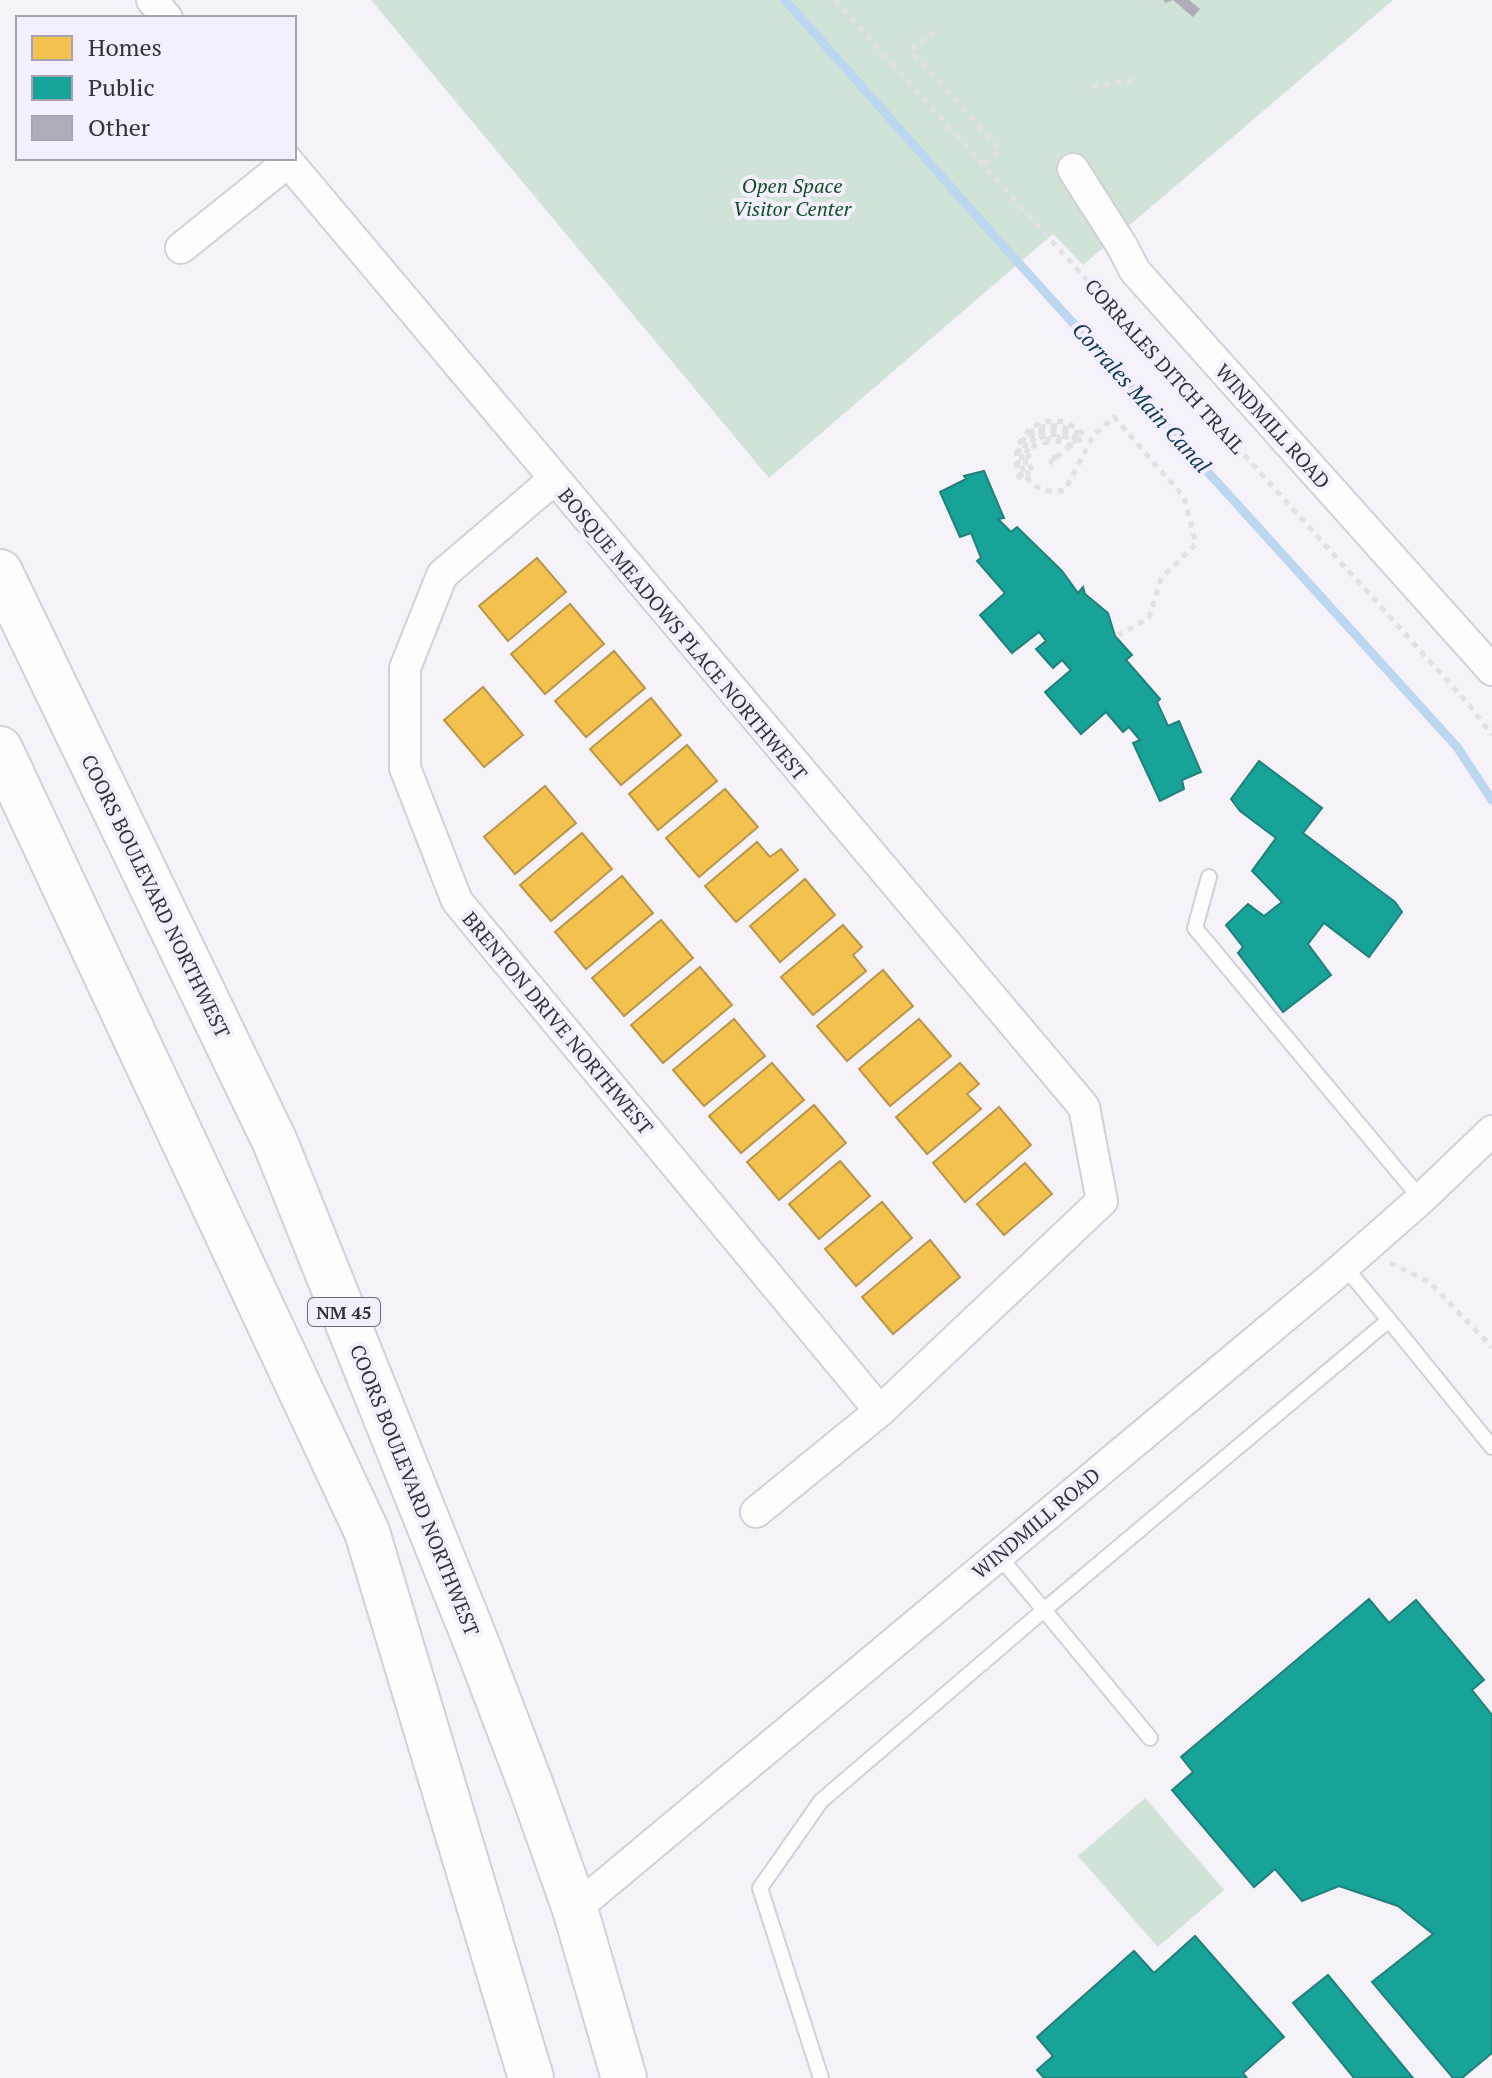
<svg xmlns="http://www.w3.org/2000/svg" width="1492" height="2078" viewBox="0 0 1492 2078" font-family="'PT Serif',serif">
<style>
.green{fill:#d1e2d7}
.homes{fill:#f2c14e;stroke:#b99648;stroke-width:2}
.public{fill:#17a398;stroke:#20817c;stroke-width:2}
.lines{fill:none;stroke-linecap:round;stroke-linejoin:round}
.stream{stroke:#bdd7f1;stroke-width:9}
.building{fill:#b0acb7}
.lane-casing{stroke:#d2d0d6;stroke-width:18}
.street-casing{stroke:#d2d0d6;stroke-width:34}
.primary-casing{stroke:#d2d0d6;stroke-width:48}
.path{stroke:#e1e0e3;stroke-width:5;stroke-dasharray:6 6;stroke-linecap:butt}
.lane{stroke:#fefdfe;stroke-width:14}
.street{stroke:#fefdfe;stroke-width:30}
.primary{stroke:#fefdfe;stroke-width:44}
.labels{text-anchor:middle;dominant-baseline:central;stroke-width:8;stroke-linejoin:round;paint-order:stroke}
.shield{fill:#f4effe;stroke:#6e6b74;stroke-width:2}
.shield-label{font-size:18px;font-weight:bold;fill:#353339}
.park-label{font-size:20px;font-style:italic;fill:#114f25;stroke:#f4effe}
.street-label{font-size:20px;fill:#353339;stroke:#f4effe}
.water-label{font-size:22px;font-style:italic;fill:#0d3859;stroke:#f4effe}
</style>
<rect width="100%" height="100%" fill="#f5f2fa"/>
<g class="green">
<polygon points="371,0 1393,0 1083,265 1053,234 769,478"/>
<polygon points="1145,1798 1224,1890 1158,1947 1078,1856"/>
</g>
<g class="homes">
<polygon points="537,558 566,592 508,641 479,606"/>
<polygon points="570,604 604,644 545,694 511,654"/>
<polygon points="614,651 645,688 586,737 555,701"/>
<polygon points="483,687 523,735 484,767 444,720"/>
<polygon points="651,698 681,735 621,785 590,749"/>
<polygon points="687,745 717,781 658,830 629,794"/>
<polygon points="545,786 576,823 515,874 484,837"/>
<polygon points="725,789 758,827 699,877 666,838"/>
<polygon points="582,833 612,869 551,921 520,885"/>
<polygon points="757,842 770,857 781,849 798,870 736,922 705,886"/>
<polygon points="622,876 653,913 586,969 555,932"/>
<polygon points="805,879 835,915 780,962 750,926"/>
<polygon points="661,920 693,958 624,1016 592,978"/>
<polygon points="843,925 862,947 853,955 866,971 813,1015 781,977"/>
<polygon points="700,967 732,1005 663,1063 631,1025"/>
<polygon points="883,970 913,1006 847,1061 817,1026"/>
<polygon points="734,1019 765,1056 704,1106 673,1070"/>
<polygon points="919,1019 951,1056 890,1106 859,1069"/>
<polygon points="772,1063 804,1100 741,1153 709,1116"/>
<polygon points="960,1063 979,1084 967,1094 981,1109 927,1154 896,1117"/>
<polygon points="814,1105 846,1143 779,1200 747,1162"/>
<polygon points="999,1107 1031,1145 965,1202 933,1163"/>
<polygon points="840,1161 870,1196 819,1239 789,1204"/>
<polygon points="1025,1163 1052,1194 1004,1235 977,1204"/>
<polygon points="882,1202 912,1238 856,1286 825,1249"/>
<polygon points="930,1240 960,1277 893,1334 862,1297"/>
</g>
<g class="public">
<polygon points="984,471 1004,518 998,519 1011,532 1017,527 1062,571 1078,593 1083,587 1085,594 1108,613 1115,636 1132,655 1126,660 1160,699 1157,702 1168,726 1179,721 1201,772 1182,780 1184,789 1160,801 1133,743 1140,740 1129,727 1123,732 1106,712 1081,734 1045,692 1071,670 1062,660 1053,668 1036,649 1046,641 1039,632 1012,653 980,615 1005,593 977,561 981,558 971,533 960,537 940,492 966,479 964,476"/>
<polygon points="1259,761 1322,808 1303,833 1395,902 1402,912 1369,957 1324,923 1308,944 1331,975 1283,1012 1238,953 1243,947 1226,925 1248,904 1264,916 1282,902 1252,871 1276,838 1240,811 1231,799"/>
<polygon points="1369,1599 1389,1623 1416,1600 1484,1680 1472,1690 1492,1715 1492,2053 1462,2078 1453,2078 1372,1982 1433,1934 1398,1906 1339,1886 1302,1901 1275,1869 1254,1887 1172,1790 1193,1772 1181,1757"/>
<polygon points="1195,1936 1284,2037 1243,2073 1247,2078 1044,2078 1037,2070 1053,2056 1037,2037 1134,1951 1154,1973"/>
<polygon points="1328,1975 1413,2078 1354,2078 1293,2003"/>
</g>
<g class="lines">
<polyline class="stream" points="785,0 1005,248 1457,747 1492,800"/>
</g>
<polygon class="building" points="1164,0 1189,0 1200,9 1193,17 1173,0 1165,3"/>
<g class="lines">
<g class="lane-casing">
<g id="lane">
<polyline points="1209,877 1195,928 1421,1199"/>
<polyline points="1389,1320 1492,1447"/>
<polyline points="998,1555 1044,1610 1389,1320 1344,1266"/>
<polyline points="821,2078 760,1888 821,1801 1044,1610 1150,1738"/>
</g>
</g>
<g class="street-casing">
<g id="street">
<polyline points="152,0 167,18"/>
<polyline points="285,158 1084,1107 1102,1201 880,1411 756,1512"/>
<polyline points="1073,169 1122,246 1135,271 1492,670"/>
<polyline points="181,248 288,162"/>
<polyline points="553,480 442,575 405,668 405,768 457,901 880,1411"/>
<polyline points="575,1909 1331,1278 1421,1199 1492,1131"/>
</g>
</g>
<g class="primary-casing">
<g id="primary">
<polyline points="0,572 275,1142 478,1647 533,1791 575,1909 624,2078"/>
<polyline points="0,749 367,1532 531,2078"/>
</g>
</g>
<g class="path">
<polyline points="835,0 1470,706 1492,735"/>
<polyline points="935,32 910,50 1000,150 984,164"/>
<polyline points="1092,87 1132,80"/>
<polygon points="1052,457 1057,458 1055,463 1051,462"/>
<path d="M1056,457L1068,448C1062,440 1054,440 1045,443L1042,440L1058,437L1071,446L1085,436C1051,399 1000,436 1021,481L1023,479C1004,436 1044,411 1081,435L1077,438C1066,426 1051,425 1037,432L1039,435C1052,428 1065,430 1075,440L1073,442C1062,432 1050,433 1038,439L1028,457L1032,473L1029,476C1023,460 1024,450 1036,437L1034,433C1007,461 1027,498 1065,490L1093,436L1114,417L1184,497L1196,544L1161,578L1149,618L1119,635"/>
<polyline points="1390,1263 1428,1281 1492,1347"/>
</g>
<use href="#lane" class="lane"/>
<use href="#street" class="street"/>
<use href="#primary" class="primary"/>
</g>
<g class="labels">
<rect class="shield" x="308" y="1298" width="72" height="28" rx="6"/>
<g class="shield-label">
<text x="344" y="1312">NM 45</text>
</g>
<g class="park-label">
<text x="792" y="185">Open Space<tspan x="792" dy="23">Visitor Center</tspan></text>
</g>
<g class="street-label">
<text transform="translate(1165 366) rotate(48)">CORRALES DITCH TRAIL</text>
<text transform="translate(1273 426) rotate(48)">WINDMILL ROAD</text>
<text transform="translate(683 634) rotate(50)">BOSQUE MEADOWS PLACE NORTHWEST</text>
<text transform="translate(156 896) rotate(64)">COORS BOULEVARD NORTHWEST</text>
<text transform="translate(558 1023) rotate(50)">BRENTON DRIVE NORTHWEST</text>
<text transform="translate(415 1490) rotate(68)">COORS BOULEVARD NORTHWEST</text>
<text transform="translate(1036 1523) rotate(-40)">WINDMILL ROAD</text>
</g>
<g class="water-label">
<text transform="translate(1142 397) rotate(48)">Corrales Main Canal</text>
</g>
</g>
<rect x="16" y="16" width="280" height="144" fill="#f4effe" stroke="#a8a4af" stroke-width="2"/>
<rect x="32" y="36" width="40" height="24" fill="#f2c14e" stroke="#a8a4af" stroke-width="2"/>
<text x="88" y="56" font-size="24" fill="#353339">Homes</text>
<rect x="32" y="76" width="40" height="24" fill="#17a398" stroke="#a8a4af" stroke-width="2"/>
<text x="88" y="96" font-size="24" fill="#353339">Public</text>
<rect x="32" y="116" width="40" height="24" fill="#b0acb7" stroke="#a8a4af" stroke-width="2"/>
<text x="88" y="136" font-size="24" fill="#353339">Other</text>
</svg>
